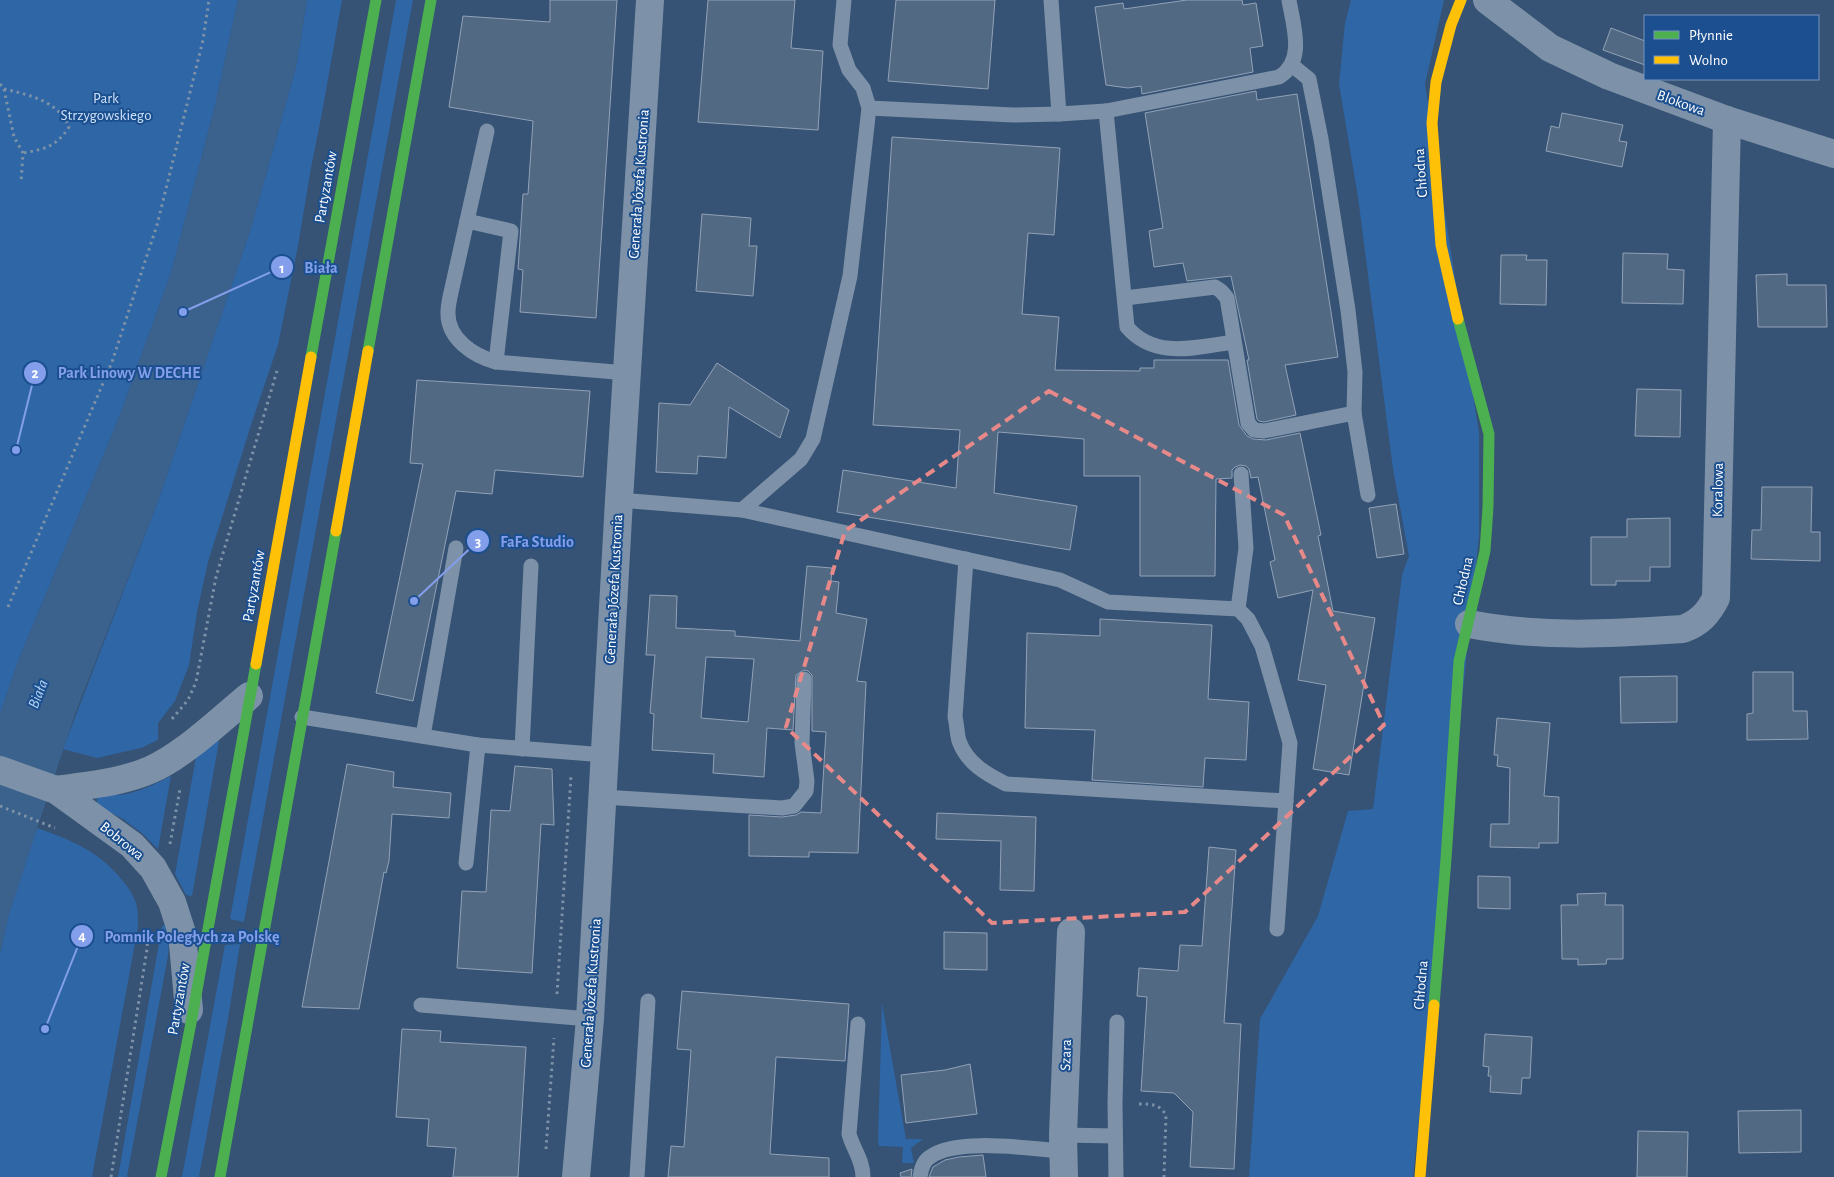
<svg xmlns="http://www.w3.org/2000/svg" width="1834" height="1177" viewBox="0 0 1834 1177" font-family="'Alegreya Sans',sans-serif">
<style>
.green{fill:#2f66a5}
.water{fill:#3b618d}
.building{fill:#526984;stroke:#92a2b6;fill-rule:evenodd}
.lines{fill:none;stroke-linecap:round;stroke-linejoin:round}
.path{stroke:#7d92a8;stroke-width:3;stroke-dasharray:2.5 4;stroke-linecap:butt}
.lane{stroke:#7d92a8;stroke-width:15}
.street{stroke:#7d92a8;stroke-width:28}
.fast{stroke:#4caf50;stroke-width:11}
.slow{stroke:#ffc107;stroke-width:11}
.marked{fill:none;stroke:#e88989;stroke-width:4;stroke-dasharray:10 6;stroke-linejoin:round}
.labels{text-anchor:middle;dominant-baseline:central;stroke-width:4;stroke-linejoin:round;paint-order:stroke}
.park-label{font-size:15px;fill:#cfe3fa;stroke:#1b4f8f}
.street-label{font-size:15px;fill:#fff;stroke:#1b4f8f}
.water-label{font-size:16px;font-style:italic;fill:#b5d3f5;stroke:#1b4f8f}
.leader{fill:none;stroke:#839eea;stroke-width:2}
.callout-dot{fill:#839eea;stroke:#1b4f8f;stroke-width:2}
.mark-label{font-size:15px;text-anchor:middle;font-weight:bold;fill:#fff}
.callout-label{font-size:16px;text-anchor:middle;font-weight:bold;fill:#839eea;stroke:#1b4f8f;stroke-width:4;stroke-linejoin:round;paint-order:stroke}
</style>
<rect width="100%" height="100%" fill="#365274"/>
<g class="green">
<polygon points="0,0 238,0 215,106 171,273 120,415 17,664 0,714"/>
<polygon points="307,0 342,0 322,113 311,168 298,246 278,345 252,422 208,562 197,612 189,665 175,701 158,723 158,740 141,748 97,758 63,749 158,501 251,228 296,67"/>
<polygon points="396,0 413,0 244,922 230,919"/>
<polygon points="1351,0 1444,0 1425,84 1479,433 1479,536 1413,1177 1249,1177 1260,1019 1318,916 1348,811 1373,809 1402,575 1409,556 1393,469 1358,197 1339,84 1345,23"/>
<polygon points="213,741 219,741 192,896 186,895 175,874 196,757"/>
<path d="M171,776L158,849L143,834L123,819L100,807L97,803V798C105,792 117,796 127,794C143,790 157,783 171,776Z"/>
<path d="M37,828C71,840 99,851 122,880C128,887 135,897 137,907C138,913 138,920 138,927L92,1177H0V955L9,913Z"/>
<polygon points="165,925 169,942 168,956 127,1177 118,1177 162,926"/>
<polygon points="240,944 229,1013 199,1177 182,1177 225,945"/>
<polygon points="882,1003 906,1139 923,1139 911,1148 914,1163 902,1163 903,1147 879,1146 878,1141"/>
</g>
<polygon class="water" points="238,0 307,0 296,67 251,228 158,501 75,714 9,913 0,955 0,714 17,664 120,415 171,273 215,106"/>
<g class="building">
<polygon points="550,0 617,0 596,318 520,312 523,270 518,269 523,194 528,194 533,121 449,107 463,16 550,22"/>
<polygon points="708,0 795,0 791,48 823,51 818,130 698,122"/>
<polygon points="896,0 995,0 988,89 888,81"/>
<polygon points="1187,0 1242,0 1243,5 1256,3 1263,46 1250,48 1253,72 1142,94 1141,86 1128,88 1106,85 1095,7 1123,3 1124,9"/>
<polygon points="1611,28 1645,41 1645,65 1603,50"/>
<polygon points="1256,91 1257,100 1297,94 1338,357 1285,365 1296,415 1264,422 1259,421 1257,419 1247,360 1249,360 1231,276 1187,281 1183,263 1154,267 1149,231 1163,228 1145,113"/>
<polygon points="1562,113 1623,125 1619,141 1627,142 1622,167 1546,151 1551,126 1559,128"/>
<polygon points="892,137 1060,148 1054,235 1028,233 1022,314 1059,317 1055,370 1140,371 1140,368 1154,368 1154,360 1228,360 1239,425 1247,436 1253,439 1266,440 1300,433 1321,535 1318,536 1333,611 1375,618 1349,775 1313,769 1326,685 1298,680 1313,590 1278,598 1270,562 1275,560 1258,477 1251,478 1249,469 1246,466 1240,465 1235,467 1232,470 1232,478 1216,479 1215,576 1140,576 1140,476 1084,476 1084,439 998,432 994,493 1077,506 1070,550 837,512 843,470 956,488 960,430 873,425"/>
<polygon points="702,214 751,218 749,246 757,246 753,296 696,291"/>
<polygon points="1623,253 1668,254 1667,269 1684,270 1683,304 1622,303"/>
<polygon points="1501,255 1527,255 1526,260 1547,260 1546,305 1500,304"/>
<polygon points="1787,274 1787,285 1826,285 1827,327 1758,327 1756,275"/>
<polygon points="717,363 789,410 780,438 729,407 726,458 698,456 697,474 656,472 659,403 690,405"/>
<polygon points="417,380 590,391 583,477 495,470 492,494 456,491 413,701 376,693 423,464 410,463"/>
<polygon points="1637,389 1681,390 1680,437 1635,436"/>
<polygon points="1762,487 1812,487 1811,532 1820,532 1820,561 1751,559 1752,530 1761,530"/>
<polygon points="1396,504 1404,554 1377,558 1369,508"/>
<polygon points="1670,518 1670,567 1650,567 1650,581 1616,581 1616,585 1591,585 1591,537 1627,537 1627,519"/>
<path d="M807,566L832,568L831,581L839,582L836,613L867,619L857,681L866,682L858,853L809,852V857L749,856V815L782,817L796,815L801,812L821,813L826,732L812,731V675L808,671L804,670L796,675L793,730L767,728L764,777L713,773L714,754L652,750L654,714L650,713L655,655H646L650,595L677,596L676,628L735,631V636L800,641ZM706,657L754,659L748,722L701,718Z"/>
<polygon points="1100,619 1212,625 1208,699 1249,702 1246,760 1205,758 1203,787 1092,780 1095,730 1025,728 1027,633 1100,636"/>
<polygon points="1753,672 1793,672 1793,711 1807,711 1808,739 1747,740 1747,714 1753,713"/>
<polygon points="1677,676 1677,722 1621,723 1620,677"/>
<polygon points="1497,718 1550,723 1544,796 1559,797 1558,843 1539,843 1539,848 1490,847 1491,824 1509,824 1510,768 1497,766 1498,755 1494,755"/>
<polygon points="347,764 394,772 393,787 451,793 449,818 392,814 389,861 386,873 384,872 359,1009 302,1007"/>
<polygon points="515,766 552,769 554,825 541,824 532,973 457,968 462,891 486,892 491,810 510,811"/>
<polygon points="937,813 1036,817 1034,891 1000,890 1001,841 936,839"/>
<polygon points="1209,847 1236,850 1224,1023 1241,1024 1234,1169 1190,1167 1193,1112 1174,1093 1141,1091 1147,997 1137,996 1139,968 1178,971 1180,945 1202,946"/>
<polygon points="1478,876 1510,877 1510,909 1478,908"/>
<polygon points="1606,893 1605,905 1623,905 1623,959 1607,959 1606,964 1578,965 1578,959 1562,959 1561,905 1578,905 1577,894"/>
<polygon points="944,932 987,933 987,970 944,969"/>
<polygon points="682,991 849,1004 845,1061 776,1057 770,1154 829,1158 829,1177 668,1177 671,1146 684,1147 691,1050 677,1049"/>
<polygon points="402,1029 441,1031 440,1042 526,1047 518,1177 453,1177 456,1148 427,1146 429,1119 396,1117"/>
<polygon points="1485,1034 1532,1037 1530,1078 1522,1078 1521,1094 1490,1092 1491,1076 1488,1076 1489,1067 1483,1066"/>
<polygon points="970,1064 977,1114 906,1123 901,1075 945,1070"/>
<polygon points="1801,1110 1801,1152 1739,1153 1738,1111"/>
<polygon points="1638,1131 1688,1132 1687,1177 1637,1177"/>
<polygon points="983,1155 986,1177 929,1177 933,1167 945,1160 959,1157"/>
<polygon points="912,1169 911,1177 901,1177 900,1173"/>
</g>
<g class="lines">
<g class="path">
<polyline points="0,84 4,89 14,137 23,153 21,182"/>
<path d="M4,89C30,95 58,101 69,127C56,147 45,149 23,153"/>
<polyline points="8,607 112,362 157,225 203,40 209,0"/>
<polyline points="172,719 188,700 196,682 216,577 277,371"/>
<polyline points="0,806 55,828"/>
<polyline points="170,844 180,789"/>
<polyline points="557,994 571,776"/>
<path d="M1139,1104C1152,1104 1159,1104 1166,1115L1164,1177"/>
<polyline points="546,1149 554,1038"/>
<polyline points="111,1177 147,949 148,930"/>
</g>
<g class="lane">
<polyline points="1051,0 1059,114"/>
<polyline points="1293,66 1309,79 1321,139 1348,310 1355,372 1354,413"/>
<path d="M869,108L1013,115L1059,114L1106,111L1279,77C1306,61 1293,25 1289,0"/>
<path d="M1106,111L1127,327C1155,360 1197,347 1234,342"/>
<path d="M487,131L450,297C449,302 448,307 448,312C447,339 474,356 496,362L627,373"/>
<polyline points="467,221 511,231 496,362"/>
<polyline points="1125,298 1215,287 1221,291 1227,298 1248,423 1254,430 1264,431 1354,413 1368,495"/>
<polyline points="619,500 742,510 1060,580 1108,602 1238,609 1248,619 1262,646 1290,743 1277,929"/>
<polyline points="742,510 801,459 813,439 850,276 869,108 863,88 849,70 840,45 844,0"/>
<path d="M966,559L955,717C957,725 957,734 959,741C967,763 986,774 1006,784L1286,801"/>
<polyline points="1238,609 1246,548 1241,474"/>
<polyline points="302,717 478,745 605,755"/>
<polyline points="423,736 456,548"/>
<polyline points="522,749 531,566"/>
<polyline points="603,797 782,808 794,806 806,791 807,781 802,743 804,679"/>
<polyline points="466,863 478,745"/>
<polyline points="421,1005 590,1019"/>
<path d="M858,1024L849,1134C853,1149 863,1160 863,1177"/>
<polyline points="1063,1135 1115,1136"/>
<polyline points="637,1177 648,1001"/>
<path d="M920,1177C921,1170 923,1161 930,1157C956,1137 1031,1149 1063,1151"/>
<polyline points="1116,1177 1115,1103 1117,1022"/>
</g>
<g class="street">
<polyline points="1487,0 1550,48 1609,76 1727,120 1834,154"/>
<path d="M1469,624C1542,638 1609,634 1683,629C1699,623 1708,614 1716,598L1727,120"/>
<polyline points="0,770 56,790 132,845 153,868 172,902 182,933 189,1010"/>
<path d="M56,790C88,785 120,783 150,770C183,756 221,719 249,696"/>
<polyline points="576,1177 590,1019 619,500 650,0"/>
<polyline points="1064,1177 1063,1135 1071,932"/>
</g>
<g class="fast">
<polyline points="368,351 431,0"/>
<polyline points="311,357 376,0"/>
<polyline points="1434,1005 1446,859 1459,661 1485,551 1488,507 1489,434 1458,319"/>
<polyline points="161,1177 191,1023 256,664"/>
<polyline points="220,1177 336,531"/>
</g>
<g class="slow">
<polyline points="1458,319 1441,245 1432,123 1436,82 1451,25 1461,0"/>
<polyline points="336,531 368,351"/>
<polyline points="256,664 311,357"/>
<polyline points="1420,1177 1434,1005"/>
</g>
</g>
<path class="marked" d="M1049,391L1284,515L1384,725L1185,912L992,923L786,727L845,531Z"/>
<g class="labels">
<g class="park-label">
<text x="106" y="98">Park<tspan x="106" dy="17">Strzygowskiego</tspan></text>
</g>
<g class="street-label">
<text transform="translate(1681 103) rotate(20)">Blokowa</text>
<text transform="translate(1421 173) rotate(-94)">Chłodna</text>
<text transform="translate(639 184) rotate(-86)">Generała Józefa Kustronia</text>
<text transform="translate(326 187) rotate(-80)">Partyzantów</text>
<text transform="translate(1718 490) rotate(-89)">Koralowa</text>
<text transform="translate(1463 581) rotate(-77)">Chłodna</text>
<text transform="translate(254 586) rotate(-80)">Partyzantów</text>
<text transform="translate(614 589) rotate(-87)">Generała Józefa Kustronia</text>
<text transform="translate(122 841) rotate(39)">Bobrowa</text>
<text transform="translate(1421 985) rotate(-85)">Chłodna</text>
<text transform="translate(591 993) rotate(-86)">Generała Józefa Kustronia</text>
<text transform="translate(179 999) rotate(-80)">Partyzantów</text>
<text transform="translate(1066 1055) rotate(-88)">Szara</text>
</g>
<g class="water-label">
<text transform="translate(38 694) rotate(-69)">Biała</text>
</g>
</g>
<path class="leader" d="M183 312L282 267M16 450L35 373M414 601L478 541M45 1029L82 936"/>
<g class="callout-dot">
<circle cx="183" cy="312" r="5"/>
<circle cx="16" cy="450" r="5"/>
<circle cx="414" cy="601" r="5"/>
<circle cx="45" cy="1029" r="5"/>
<circle cx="282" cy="267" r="12"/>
<circle cx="35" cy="373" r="12"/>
<circle cx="478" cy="541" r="12"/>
<circle cx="82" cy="936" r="12"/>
</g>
<g class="mark-label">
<text x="282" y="273">1</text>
<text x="35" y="378">2</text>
<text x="478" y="547">3</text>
<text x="82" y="941">4</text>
</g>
<g class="callout-label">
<text x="321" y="273">Biała</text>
<text x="129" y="378">Park Linowy W DECHE</text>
<text x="537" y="547">FaFa Studio</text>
<text x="192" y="942">Pomnik Poległych za Polskę</text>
</g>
<rect x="1644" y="15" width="175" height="65" fill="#1b4f8f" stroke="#7695bc"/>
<rect x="1654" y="31" width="25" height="8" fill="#4caf50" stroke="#7695bc"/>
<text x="1689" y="40" font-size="15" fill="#ffffff">Płynnie</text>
<rect x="1654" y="56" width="25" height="8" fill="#ffc107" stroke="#7695bc"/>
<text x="1689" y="65" font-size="15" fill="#ffffff">Wolno</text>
</svg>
